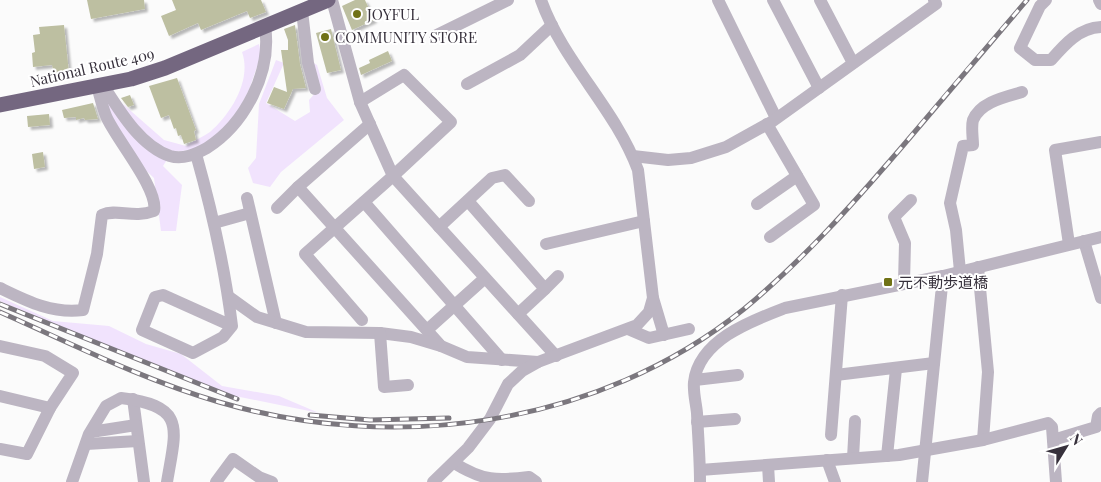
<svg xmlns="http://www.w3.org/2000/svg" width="1101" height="482" viewBox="0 0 1101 482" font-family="'Playfair Display','Noto Sans JP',serif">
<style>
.green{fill:#f1e3fd}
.building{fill:#bdbfa1;filter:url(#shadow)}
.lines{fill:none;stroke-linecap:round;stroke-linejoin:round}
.minor{stroke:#bcb5c2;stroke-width:12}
.highway{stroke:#746780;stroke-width:15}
.rail-casing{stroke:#7b777e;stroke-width:5}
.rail{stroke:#fff;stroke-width:3;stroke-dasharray:9;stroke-linecap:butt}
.poi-dot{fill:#707216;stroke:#fff;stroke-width:2}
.labels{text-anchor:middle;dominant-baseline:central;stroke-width:4;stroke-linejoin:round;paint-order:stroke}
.poi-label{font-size:15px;fill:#37313c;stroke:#fff;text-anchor:start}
.street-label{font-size:15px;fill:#37313c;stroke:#fff}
</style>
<defs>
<filter id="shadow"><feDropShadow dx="3" dy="3" stdDeviation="1" flood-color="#0004"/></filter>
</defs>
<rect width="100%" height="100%" fill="#fbfbfb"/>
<g class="green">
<path d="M259,44L261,55L249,90L235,117L200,149L172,152L163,166L182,185L176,231H161L154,178L140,165L109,114L106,98H116L164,140L186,146C193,141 203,137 210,132C231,114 252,80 242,52Z"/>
<polygon points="276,60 284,63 266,103 295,121 310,112 309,100 318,90 312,62 317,65 327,98 344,120 281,172 270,187 253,183 248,168 256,158 259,104"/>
<polygon points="0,297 53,321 109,326 146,344 181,354 222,386 279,396 319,413 235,396 210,388 6,304 0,301"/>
</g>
<g class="building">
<polygon points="87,0 144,0 145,9 91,19"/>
<polygon points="172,0 261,0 266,12 250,18 247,11 201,30 198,23 169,36 161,16 176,10"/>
<polygon points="355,0 365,0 374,20 352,30 342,6"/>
<polygon points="64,25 69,73 54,74 52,65 33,67 32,53 35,52 33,35 40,34 39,27"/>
<polygon points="295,25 300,64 306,88 293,89 284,109 267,103 274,87 287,92 281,50 288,50 288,40 284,29"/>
<polygon points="331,29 341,70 327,73 316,33"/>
<polygon points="388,51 392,61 361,75 359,68 370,63 369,60"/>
<polygon points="177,78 196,130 194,131 196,140 184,144 181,135 178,136 176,128 174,129 169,115 161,118 149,86"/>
<polygon points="130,95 134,105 128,107 121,98"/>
<polygon points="93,103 98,119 85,120 84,118 76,120 76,117 64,118 62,110"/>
<polygon points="49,114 50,125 28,127 27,116"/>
<polygon points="43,152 45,167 34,169 32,154"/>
</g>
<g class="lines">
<g class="minor">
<polyline points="332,0 360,102 393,176 556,356"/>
<polyline points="718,0 776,118"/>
<polyline points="773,0 819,88"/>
<polyline points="820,0 853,63"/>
<path d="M1046,0L1040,6L1020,48L1035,60H1051C1065,44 1079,28 1101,27"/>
<polyline points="1099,0 1101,4"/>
<polyline points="302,11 308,63 315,89"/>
<polyline points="435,36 508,0"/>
<polyline points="467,84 520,55 552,25"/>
<path d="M103,85C119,110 140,146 170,156C183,160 196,154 207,148C245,124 272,72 265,26"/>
<polyline points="360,102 404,75 451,122 393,176 305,254 362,320"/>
<polyline points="767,124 814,205 770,237"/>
<path d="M196,154C212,211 225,268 232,326L223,337L193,353L142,330L155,297L163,295L232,326"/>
<polyline points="633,156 668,160 691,158 726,147 773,121 936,4 934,0"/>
<polyline points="298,187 370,124"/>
<polyline points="247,198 276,323"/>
<polyline points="468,201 545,289 518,314"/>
<polyline points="364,202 502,360"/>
<polyline points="757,204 797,176"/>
<polyline points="277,208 298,187 441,346 467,357 538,362"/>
<polyline points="214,223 250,213"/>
<polyline points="439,227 492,178 505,175 529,201"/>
<polyline points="1084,241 1101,298"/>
<polyline points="546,244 644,221"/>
<polyline points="1069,244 1055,150 1101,142"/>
<polyline points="978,267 988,372 983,440"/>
<path d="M960,271L956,230L950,203L963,146L973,145C973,138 971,127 973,120C980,102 1005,97 1022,92"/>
<polyline points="904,283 905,243 894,217 911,200"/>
<path d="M0,288C27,301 52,314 83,310L97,254L102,215C117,208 133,219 154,211C159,189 115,138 106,116C102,106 100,96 97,86"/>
<polyline points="545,289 558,276"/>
<polyline points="229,297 257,317 306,332 380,333 411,337 441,346"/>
<polyline points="653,298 664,335"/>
<polyline points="628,329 649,338 689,329"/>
<polyline points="427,330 485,278"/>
<polyline points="380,333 384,387 408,385"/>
<polyline points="0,346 45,356 73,373 50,408 27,454 0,449"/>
<polyline points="836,375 934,363"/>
<polyline points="695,380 738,375"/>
<polyline points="0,396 50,408"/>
<polyline points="133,399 144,482"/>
<polyline points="697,422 735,419"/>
<polyline points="91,432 136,425"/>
<polyline points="831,435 842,295"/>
<polyline points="1053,440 1096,427 1098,416 1101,413"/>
<polyline points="86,444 138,441"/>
<polyline points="887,456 896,369"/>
<polyline points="853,458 855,421"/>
<polyline points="827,460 835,482"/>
<path d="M454,463C483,481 497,481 529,477L536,482"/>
<polyline points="768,465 769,482"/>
<polyline points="700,470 899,455 983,440 1048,423 1052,427 1056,482"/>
<path d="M72,482L89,434L106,406L121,398C187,406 176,428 167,482"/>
<polyline points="216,482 233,459 259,477 272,482"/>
<path d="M433,482L468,448L490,419L508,384L522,371L538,362L637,325L649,312L653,298L638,170C615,108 563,62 541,0"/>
<path d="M700,482C700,459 698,436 697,413C696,403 693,392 694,382C699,340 751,321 785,308L943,276L1101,237"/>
<polyline points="922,482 943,276"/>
</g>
<polyline class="highway" points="0,105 131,79 165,68 328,0"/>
<g class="rail-casing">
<g id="rail">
<polyline points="0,304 237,399"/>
<path d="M0,312C72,344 144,380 219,402C396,454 598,426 744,309C802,261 852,205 901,148C943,98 985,49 1027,0"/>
<polyline points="310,415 370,420 449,418"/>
</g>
</g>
<use href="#rail" class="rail"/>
</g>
<g class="poi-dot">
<circle cx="357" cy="14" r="5"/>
<circle cx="325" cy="37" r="5"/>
<rect x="883" y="277" width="10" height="10" rx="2.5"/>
</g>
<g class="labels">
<g class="poi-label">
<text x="367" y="14">JOYFUL</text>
<text x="335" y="37">COMMUNITY STORE</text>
<text x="898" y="282">元不動歩道橋</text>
</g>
<g class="street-label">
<text transform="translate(92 67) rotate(-13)">National Route 409</text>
</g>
</g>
<g transform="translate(1066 447) rotate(53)" stroke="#ffffff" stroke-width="4" paint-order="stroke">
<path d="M0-4L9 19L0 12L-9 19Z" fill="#37313c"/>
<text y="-8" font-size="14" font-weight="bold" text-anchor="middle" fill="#37313c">N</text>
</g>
</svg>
